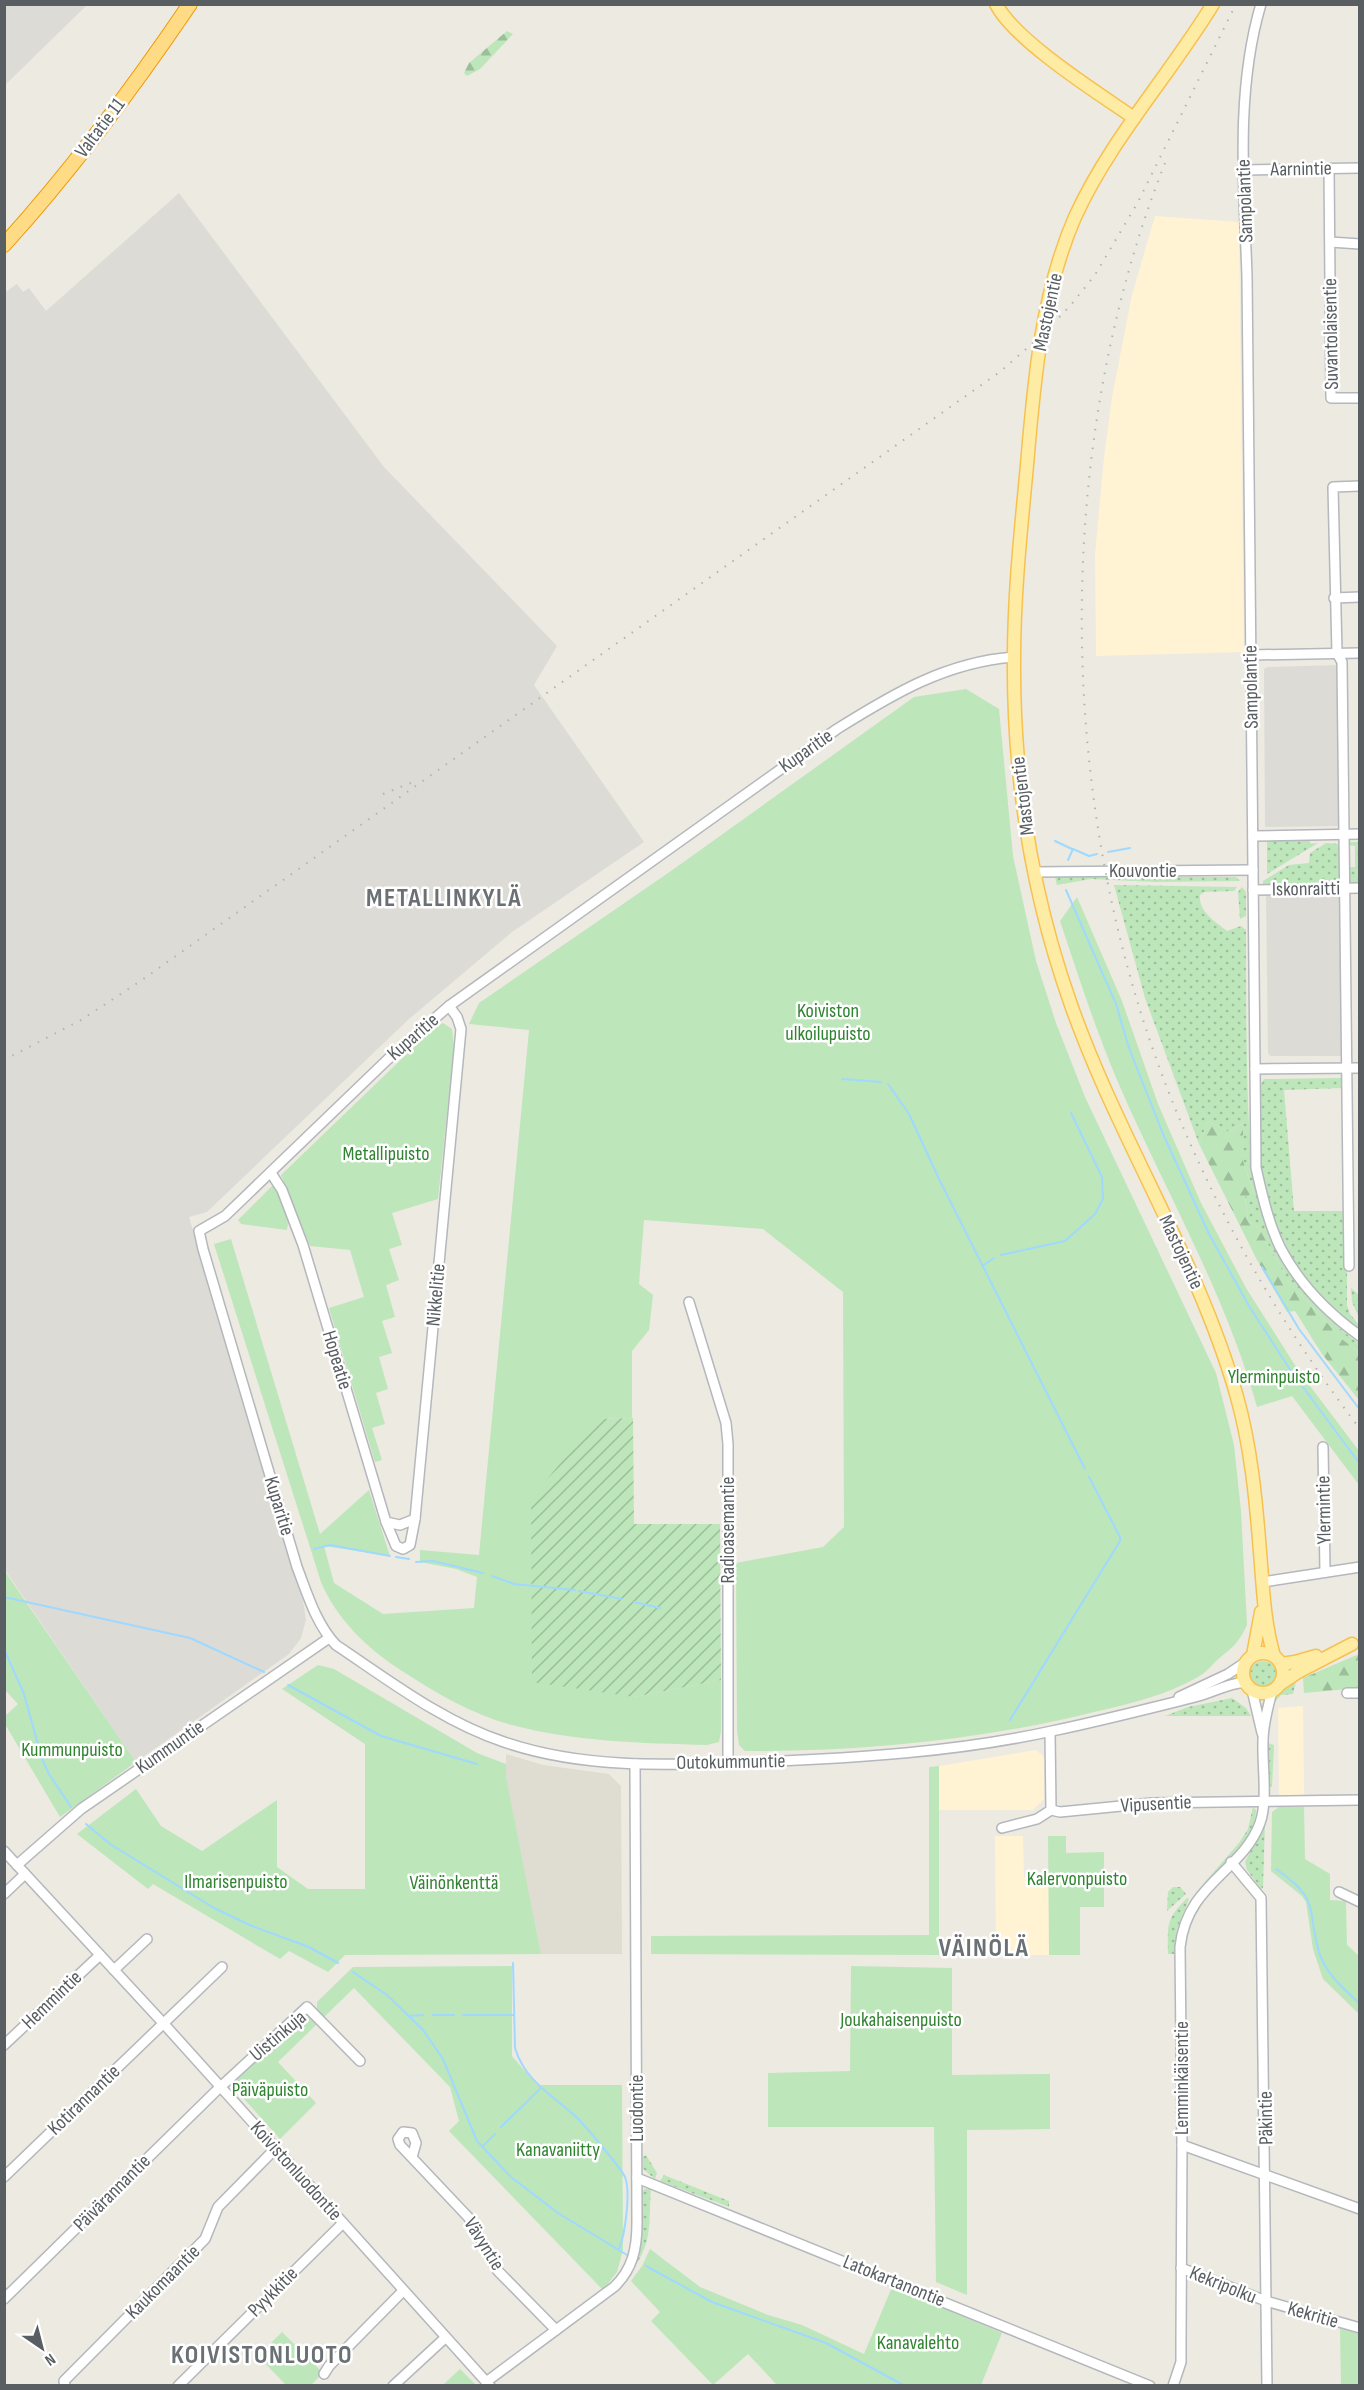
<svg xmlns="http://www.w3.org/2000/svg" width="1364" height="2390" viewBox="0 0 1364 2390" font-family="'Sofia Sans Condensed',sans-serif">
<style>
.commercial{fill:#fff3d4}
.industrial{fill:#dddbd5}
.education{fill:#dfdcd1}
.grass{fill:url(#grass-dots)}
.forest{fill:url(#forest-firs)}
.park{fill:#bde6bb}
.garden{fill:url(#garden-furrows)}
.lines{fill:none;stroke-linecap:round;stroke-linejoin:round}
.stream{stroke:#9fd9ff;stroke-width:2}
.minor-casing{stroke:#b4b7bc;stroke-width:12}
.major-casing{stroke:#f7c150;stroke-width:15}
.highway-casing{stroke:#e90;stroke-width:16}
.minor{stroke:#fff;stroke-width:9}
.major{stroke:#ffeca4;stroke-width:12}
.highway{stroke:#ffdb86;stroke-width:14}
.rail{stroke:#b2b3b3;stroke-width:2;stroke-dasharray:1.5 8;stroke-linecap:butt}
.labels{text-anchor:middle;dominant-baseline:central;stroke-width:5;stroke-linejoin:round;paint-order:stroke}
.street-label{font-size:20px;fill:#595e62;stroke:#fff}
.park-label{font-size:20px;fill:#308330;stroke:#fff}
.district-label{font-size:26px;font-weight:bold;letter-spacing:1.5px;fill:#6a7074;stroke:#fff}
</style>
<defs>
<pattern id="grass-dots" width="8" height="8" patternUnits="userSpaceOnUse" patternTransform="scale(1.5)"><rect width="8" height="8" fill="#bde6bb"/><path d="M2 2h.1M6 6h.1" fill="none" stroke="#9dbe9b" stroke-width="1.8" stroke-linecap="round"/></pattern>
<pattern id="forest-firs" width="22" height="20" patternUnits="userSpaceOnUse" patternTransform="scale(1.5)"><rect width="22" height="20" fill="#bde6bb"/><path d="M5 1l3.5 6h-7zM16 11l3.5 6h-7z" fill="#9dbe9b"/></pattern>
<pattern id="garden-furrows" width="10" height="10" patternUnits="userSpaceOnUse" patternTransform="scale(1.5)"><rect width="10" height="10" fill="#bde6bb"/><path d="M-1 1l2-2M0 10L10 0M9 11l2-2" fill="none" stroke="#9dbe9b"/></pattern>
</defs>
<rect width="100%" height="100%" fill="#edeae1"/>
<g class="commercial">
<polygon points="1155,216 1239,222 1244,652 1096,656 1095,555 1104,458 1112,397 1132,295"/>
<polygon points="1303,1706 1304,1795 1279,1795 1278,1708"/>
<polygon points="1036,1750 1044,1757 1044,1799 1033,1810 938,1810 939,1766"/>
<polygon points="995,1836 1023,1836 1024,1877 1049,1876 1049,1955 996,1955"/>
</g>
<g class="industrial">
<polygon points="5,4 87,4 87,5 5,85"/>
<polygon points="179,193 384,467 557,646 534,685 644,842 512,932 409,1019 207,1212 189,1217 303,1601 306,1620 301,1638 289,1654 136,1762 5,1570 4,293 17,284 23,292 29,288 46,311"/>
<polygon points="1339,665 1341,826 1265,827 1264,669 1267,667"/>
<polygon points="1340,894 1342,1056 1270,1056 1268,1053 1266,895"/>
</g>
<polygon class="education" points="506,1754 543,1765 609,1774 621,1786 622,1954 541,1954 506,1779"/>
<g class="grass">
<polygon points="1310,840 1310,844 1318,843 1267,874 1267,841"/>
<polygon points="1348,842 1359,842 1359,885 1348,883 1348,867 1355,867 1355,846 1348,845"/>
<polygon points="1326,843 1340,844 1341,884 1339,885 1266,887 1263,884 1263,881 1289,865 1309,863 1310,853"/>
<polygon points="1055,877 1236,877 1240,881 1156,882 1091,879 1057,885"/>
<path d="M1114,885L1237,887L1234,891L1204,892L1200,895C1198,912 1216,922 1227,931L1241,926L1246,930C1246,987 1246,1045 1248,1103C1250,1149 1252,1198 1272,1241C1291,1282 1322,1317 1359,1343V1352L1343,1340L1288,1281L1259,1228L1248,1221L1245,1196L1254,1193L1243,1161V1123L1229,1132L1208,1121L1199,1144L1145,998Z"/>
<polygon points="1242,887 1246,892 1246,916 1240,919 1238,892"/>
<path d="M1341,1078L1343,1088L1284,1090L1294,1211H1344L1347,1215V1305L1350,1314L1359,1325V1331C1310,1294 1276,1243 1264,1182C1258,1150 1261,1116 1261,1084L1264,1079Z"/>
<polygon points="1351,1288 1359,1295 1359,1318 1352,1302"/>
<circle cx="1263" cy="1674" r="13"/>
<polygon points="1297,1677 1293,1694 1281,1695 1272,1705 1276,1696"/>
<polygon points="1232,1698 1246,1708 1251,1716 1165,1716 1188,1707"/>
<polygon points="1268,1743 1274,1745 1272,1787 1268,1787"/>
<path d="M1253,1807L1256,1810C1257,1838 1216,1871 1197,1891L1239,1843L1248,1829Z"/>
<polygon points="1265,1822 1263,1888 1261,1889 1247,1870 1245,1862"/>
<polygon points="1173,1887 1180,1887 1186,1894 1167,1911 1168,1892"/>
<path d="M1187,1898L1189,1899L1177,1929L1174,1954H1168C1168,1925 1165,1920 1187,1898Z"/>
<polygon points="646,2155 657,2173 655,2179 643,2169 643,2157"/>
<polygon points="664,2175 729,2201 729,2207 660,2181"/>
<path d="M651,2188C648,2228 654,2240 629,2276L640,2251L641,2195L644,2189Z"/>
</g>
<g class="forest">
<polygon points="507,31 513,34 480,69 467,76 464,73 469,63"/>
<polygon points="1208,1121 1229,1132 1243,1123 1243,1161 1254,1193 1245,1197 1248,1221 1259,1228 1288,1281 1343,1340 1359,1352 1359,1400 1322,1354 1295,1311 1287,1312 1257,1260 1199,1144"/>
<polygon points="1359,1654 1359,1688 1304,1693 1303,1678"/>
</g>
<g class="park">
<path d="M966,689L999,709L1013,856L1036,961L1056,1023L1085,1097L1216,1373L1234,1445L1241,1511L1247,1625C1237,1646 1232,1647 1215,1662C1210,1667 1205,1673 1198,1677C1167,1695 1129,1704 1094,1712C982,1740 861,1752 745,1751L739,1745L737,1731L736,1563L823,1547L844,1527L843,1292L763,1229L644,1220L639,1284L653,1295L649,1330L632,1351V1418L596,1419L634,1697L721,1680V1731L719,1742L707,1745C642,1743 576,1742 512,1725C473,1715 436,1693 402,1671C368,1649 337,1620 321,1582L214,1244L231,1239L320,1534L369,1490L390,1556L324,1546L334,1583L383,1614L474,1608L477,1577L456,1569L420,1562V1550L479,1555L529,1030L469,1024L479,1003L671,871L914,697Z"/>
<path d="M1077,897L1122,1001L1158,1104L1201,1203L1246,1288L1298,1370L1359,1451V1485L1292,1396L1257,1407C1225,1292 1164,1189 1117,1080C1095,1028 1078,975 1060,921Z"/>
<polygon points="443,1023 452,1029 454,1047 438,1199 392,1213 402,1245 389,1249 399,1280 386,1285 395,1317 382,1321 392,1353 379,1357 388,1389 376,1393 385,1424 372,1428 382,1460 375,1462 329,1308 364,1297 350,1250 310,1246 281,1175 435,1027"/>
<polygon points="273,1185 277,1188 288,1223 287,1230 241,1224 238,1220"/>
<polygon points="4,1570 136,1762 60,1817 5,1724 5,1716 18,1704 5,1690"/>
<polygon points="318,1665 334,1669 477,1753 506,1764 506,1777 541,1954 345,1955 328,1972 289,1951 280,1959 153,1884 148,1889 77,1834 136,1789 161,1826 202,1851 277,1800 277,1867 308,1889 365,1889 365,1744 282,1689"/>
<polygon points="939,1766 939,1955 651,1954 651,1936 929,1935 929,1767"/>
<polygon points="1279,1807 1304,1807 1305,1859 1330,1874 1330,1900 1346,1901 1347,1945 1359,1956 1359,2014 1323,1979 1313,1949 1306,1902 1302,1896 1271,1871 1272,1812"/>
<polygon points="1048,1836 1066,1836 1066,1853 1104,1852 1104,1907 1080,1907 1080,1955 1049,1955"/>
<polygon points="512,1966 512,2056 537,2085 622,2085 623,2250 617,2272 603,2290 449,2131 459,2121 450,2087 354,1988 324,2017 317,2010 317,2002 353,1967"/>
<polygon points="851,1966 952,1968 952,2075 1050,2074 1050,2129 967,2130 967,2295 936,2282 934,2127 768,2127 768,2073 850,2071"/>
<polygon points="302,2017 310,2017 317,2024 278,2062 316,2103 280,2139 238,2092 235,2085 238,2079"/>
<polygon points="650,2249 700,2287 768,2315 802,2325 864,2354 892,2287 1002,2333 981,2385 777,2385 748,2354 713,2385 651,2321 660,2312 631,2281 642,2266"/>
<polygon points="1340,2328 1359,2334 1359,2385 1341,2385"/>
<polygon points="282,2332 323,2373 311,2385 286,2385 258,2356"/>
<polygon points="460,2369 476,2385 443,2385"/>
</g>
<polygon class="garden" points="633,1418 634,1524 720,1524 721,1680 634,1697 532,1682 531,1499 596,1419"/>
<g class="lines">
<g class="stream">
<polyline points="1055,841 1072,849"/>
<polyline points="1108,852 1130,848"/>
<polyline points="1068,860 1073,849 1089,856 1097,854"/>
<polyline points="1066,890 1116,1004 1129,1048 1163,1134 1209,1234 1249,1306 1291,1371 1360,1464"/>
<polyline points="842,1079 881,1082"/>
<polyline points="888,1084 909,1114 939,1179 1085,1469"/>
<polyline points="1001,1255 1065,1241 1095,1214 1103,1199 1102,1177 1071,1113"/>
<polyline points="982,1266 994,1258"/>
<polyline points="1262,1267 1299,1329 1360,1410"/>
<polyline points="314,1549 330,1545 390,1556"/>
<polyline points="396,1557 409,1559"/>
<polyline points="416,1562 433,1561 483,1573"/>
<polyline points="492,1576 514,1584 575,1590"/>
<polyline points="579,1591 622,1599"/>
<polyline points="4,1597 190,1638 264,1672"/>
<polyline points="634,1602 660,1608"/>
<polyline points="4,1649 24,1694 42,1759 49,1774 71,1807"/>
<polyline points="288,1685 381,1736 477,1764"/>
<polyline points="1010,1720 1120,1541 1120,1537 1089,1477"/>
<polyline points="86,1824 110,1844 214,1908 252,1926 309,1947 338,1963"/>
<path d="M1276,1869C1321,1900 1306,1907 1319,1952C1325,1973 1344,1989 1360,2004"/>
<path d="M513,1963L515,2048C525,2081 551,2094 575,2116C583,2123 621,2168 625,2177C631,2192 625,2235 619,2249"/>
<polyline points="353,1972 387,1995 423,2030 443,2059 477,2141 511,2177 558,2213 627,2255"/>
<polyline points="433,2015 454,2015"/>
<polyline points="463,2015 514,2015"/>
<polyline points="408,2016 423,2015"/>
<polyline points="501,2127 541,2088"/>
<polyline points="483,2146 495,2134"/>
<polyline points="646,2266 712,2302 826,2343 905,2386"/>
</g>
<g class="minor-casing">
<g id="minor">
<path d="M1261,4C1235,92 1244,186 1247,276L1256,1168C1262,1194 1268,1222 1280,1247C1298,1282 1328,1313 1360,1336"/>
<polyline points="1329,168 1331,398 1360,398"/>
<polyline points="1243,170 1360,168"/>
<polyline points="1330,242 1360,244"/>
<polyline points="1334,598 1360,597"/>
<polyline points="1250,655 1360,653"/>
<path d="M1014,657C946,662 893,694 837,729L449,1006L387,1060L225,1216L199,1231L203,1249L297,1567C307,1593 316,1624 336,1645C390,1681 443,1722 504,1742C585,1770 675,1765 759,1762C856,1758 956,1752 1052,1731C1100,1721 1147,1709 1195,1697C1212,1693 1226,1684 1245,1682"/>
<polyline points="1253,836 1360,834"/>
<polyline points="1034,872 1253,870"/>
<polyline points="1253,890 1360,888"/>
<polyline points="1255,1069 1360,1068"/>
<polyline points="271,1173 282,1190 303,1245 386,1522 400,1525 415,1519"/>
<polyline points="1349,1266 1342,662 1337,653 1333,487 1360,486"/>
<polyline points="689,1302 726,1423 728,1444 728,1763"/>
<polyline points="1323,1447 1325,1572"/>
<polyline points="386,1522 396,1546 403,1549 410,1545 415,1519 461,1029 457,1017 449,1006"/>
<polyline points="1263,1582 1360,1567"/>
<polyline points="1252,1690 1262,1733"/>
<polyline points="1347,1693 1360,1693"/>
<polyline points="1179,1697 1228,1674 1246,1662"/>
<polyline points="1051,1810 1060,1812 1152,1803 1360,1800"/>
<polyline points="1002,1828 1037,1819 1051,1810 1050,1732"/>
<polyline points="4,1851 164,2024 490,2386"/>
<polyline points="1231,1862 1261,1898 1267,2386"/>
<polyline points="17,1865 81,1809 329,1638"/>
<polyline points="1339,1892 1360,1902"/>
<polyline points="4,1894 25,1874"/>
<polyline points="114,1970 147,1939"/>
<polyline points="4,2045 100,1955"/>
<polyline points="1182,2145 1360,2209"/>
<polyline points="412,2157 416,2143 412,2133 403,2132 398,2139 400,2145 469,2218 498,2271 556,2330"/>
<polyline points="4,2177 222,1967"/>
<polyline points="637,2178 1150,2386"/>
<polyline points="1181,2268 1266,2301 1360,2328"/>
<polyline points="4,2299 215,2092 307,2007 360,2061"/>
<polyline points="324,2374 329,2366 403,2291"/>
<path d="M486,2382L614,2287C633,2269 637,2248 637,2222L635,1764"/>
<polyline points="65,2386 64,2381 205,2239 218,2207 275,2149"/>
<polyline points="178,2386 343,2223"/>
<polyline points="393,2386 445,2338"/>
<path d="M1173,2386L1181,2362V2343L1182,2145L1180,1947C1187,1883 1242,1872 1260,1823C1268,1801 1262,1765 1263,1741C1263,1724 1268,1707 1272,1691"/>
</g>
</g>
<g class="major-casing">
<g id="major">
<path d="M996,4C1015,41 1098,93 1134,118"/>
<path d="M1213,4C1169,76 1110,140 1075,217C1041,295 1034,382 1027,465C1021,529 1014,594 1014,658C1013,775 1031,891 1070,1002C1117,1137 1198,1259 1237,1397C1251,1447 1256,1500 1260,1552C1263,1587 1264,1622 1274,1656"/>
<circle cx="1263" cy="1673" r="20"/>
<polyline points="1253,1655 1261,1612"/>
<polyline points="1281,1664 1295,1662 1316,1656"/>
<polyline points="1280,1684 1298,1672 1352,1644"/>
</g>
</g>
<g class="highway-casing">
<path id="highway" d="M4,245C72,170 133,88 190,4"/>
</g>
<use href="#minor" class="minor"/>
<use href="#major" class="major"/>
<use href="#highway" class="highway"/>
<g class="rail">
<path d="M1165,163C1046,465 1056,837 1186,1134C1232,1240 1290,1337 1360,1429"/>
<polyline points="383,794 416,781"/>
<polyline points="4,1060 81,1020 142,980 1001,371 1041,336 1070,306 1095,275 1138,202 1236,4"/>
</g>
</g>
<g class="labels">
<g class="street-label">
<text transform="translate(100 128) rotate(-53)">Valtatie 11</text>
<text transform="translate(1301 169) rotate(-1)">Aarnintie</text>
<text transform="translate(1245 201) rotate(-92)">Sampolantie</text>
<text transform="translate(1048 312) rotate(-78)">Mastojentie</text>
<text transform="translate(1331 334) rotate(-91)">Suvantolaisentie</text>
<text transform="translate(1251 687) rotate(-91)">Sampolantie</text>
<text transform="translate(806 751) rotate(-35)">Kuparitie</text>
<text transform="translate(1023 796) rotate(-97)">Mastojentie</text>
<text x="1143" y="871">Kouvontie</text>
<text transform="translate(1306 889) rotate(-1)">Iskonraitti</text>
<text transform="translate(413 1037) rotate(-41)">Kuparitie</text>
<text transform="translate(1181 1252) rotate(65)">Mastojentie</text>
<text transform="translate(436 1295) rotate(-85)">Nikkelitie</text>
<text transform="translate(337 1360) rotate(73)">Hopeatie</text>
<text transform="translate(279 1506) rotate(73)">Kuparitie</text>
<text transform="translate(1324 1510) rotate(-91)">Ylermintie</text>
<text transform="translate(728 1530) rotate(-90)">Radioasemantie</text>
<text transform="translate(170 1747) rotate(-35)">Kummuntie</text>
<text transform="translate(731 1762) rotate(-1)">Outokummuntie</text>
<text transform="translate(1156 1804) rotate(-3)">Vipusentie</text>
<text transform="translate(52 2000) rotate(-44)">Hemmintie</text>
<text transform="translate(278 2036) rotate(-40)">Uistinkuja</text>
<text transform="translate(1182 2078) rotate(-90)">Lemminkäisentie</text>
<text transform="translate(84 2100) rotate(-44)">Kotirannantie</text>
<text transform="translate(637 2108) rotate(-90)">Luodontie</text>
<text transform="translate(1266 2118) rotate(-91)">Päkintie</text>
<text transform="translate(296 2171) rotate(48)">Koivistonluodontie</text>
<text transform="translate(112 2193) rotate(-45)">Päivärannantie</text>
<text transform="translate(484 2244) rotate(58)">Vävyntie</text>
<text transform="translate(894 2281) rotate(22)">Latokartanontie</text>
<text transform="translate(163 2282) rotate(-45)">Kaukomaantie</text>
<text transform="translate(1223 2285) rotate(22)">Kekripolku</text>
<text transform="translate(273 2292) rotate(-45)">Pyykkitie</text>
<text transform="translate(1313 2315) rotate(16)">Kekritie</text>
</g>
<g class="park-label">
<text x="828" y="1011">Koiviston<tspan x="828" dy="23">ulkoilupuisto</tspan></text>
<text x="386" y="1154">Metallipuisto</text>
<text x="1274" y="1377">Ylerminpuisto</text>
<text x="72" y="1750">Kummunpuisto</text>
<text x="1077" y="1879">Kalervonpuisto</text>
<text x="236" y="1882">Ilmarisenpuisto</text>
<text x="454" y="1883">Väinönkenttä</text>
<text x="901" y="2020">Joukahaisenpuisto</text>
<text x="270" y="2090">Päiväpuisto</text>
<text x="558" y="2150">Kanavaniitty</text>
<text x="918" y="2343">Kanavalehto</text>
</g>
<g class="district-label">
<text x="444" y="898">METALLINKYLÄ</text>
<text x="984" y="1948">VÄINÖLÄ</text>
<text x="262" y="2355">KOIVISTONLUOTO</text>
</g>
</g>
<rect width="1364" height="2390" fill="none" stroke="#595e62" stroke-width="12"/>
<g transform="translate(42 2348) rotate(145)" stroke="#ffffff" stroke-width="4.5" paint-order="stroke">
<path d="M0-4.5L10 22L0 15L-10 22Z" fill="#595e62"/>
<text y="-9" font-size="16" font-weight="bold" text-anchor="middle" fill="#595e62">N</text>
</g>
</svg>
